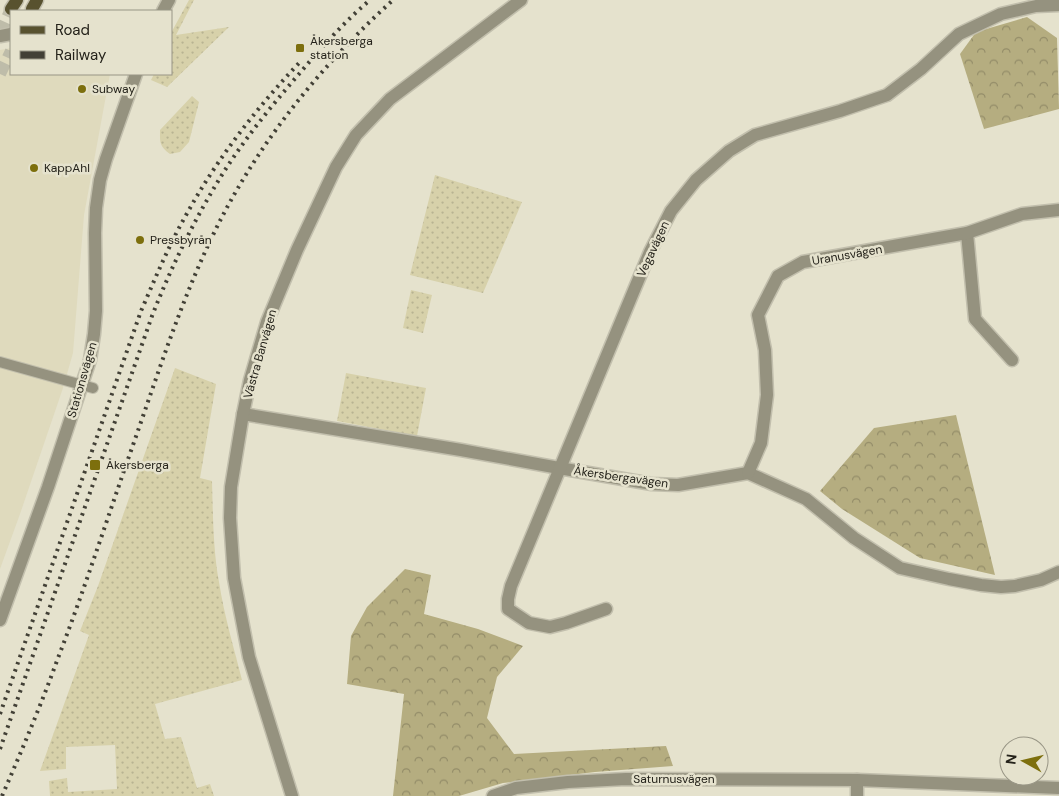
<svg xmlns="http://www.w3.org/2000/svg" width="1059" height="796" viewBox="0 0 1059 796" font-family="'DM Sans',sans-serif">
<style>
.built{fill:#dfdabd}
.grass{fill:url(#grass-dots)}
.forest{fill:url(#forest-crowns)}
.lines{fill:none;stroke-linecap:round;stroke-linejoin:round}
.primary-tunnel{stroke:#bebca9;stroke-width:12;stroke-dasharray:12 6;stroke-linecap:butt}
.pedestrian-casing{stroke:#c2bfad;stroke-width:12}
.minor-casing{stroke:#c2bfad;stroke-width:15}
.primary-casing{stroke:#c2bfad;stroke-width:15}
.pedestrian{stroke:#95927f;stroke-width:10}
.minor{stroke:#95927f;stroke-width:12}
.primary{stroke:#58522f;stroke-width:12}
.rail{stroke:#424036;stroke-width:4;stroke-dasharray:2.5 5;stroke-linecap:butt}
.poi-dot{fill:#7d6f0d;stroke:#e5e2cd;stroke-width:2}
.labels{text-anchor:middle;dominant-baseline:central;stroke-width:5;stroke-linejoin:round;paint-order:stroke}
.poi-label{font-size:12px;fill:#24221a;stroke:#e5e2cd;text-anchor:start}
.street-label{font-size:12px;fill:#24221a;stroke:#e5e2cd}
</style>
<defs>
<pattern id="grass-dots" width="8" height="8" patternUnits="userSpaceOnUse" patternTransform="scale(1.25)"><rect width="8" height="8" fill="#d7d1aa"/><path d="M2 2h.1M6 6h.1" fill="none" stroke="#b8b392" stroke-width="1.8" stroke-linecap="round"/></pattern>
<pattern id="forest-crowns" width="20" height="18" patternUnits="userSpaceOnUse" patternTransform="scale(1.25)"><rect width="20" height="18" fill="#b5ad80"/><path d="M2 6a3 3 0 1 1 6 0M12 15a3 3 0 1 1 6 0" fill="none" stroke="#938c68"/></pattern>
</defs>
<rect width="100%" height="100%" fill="#e5e2cd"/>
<polygon class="built" points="11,48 11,74 110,74 84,215 73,353 63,388 20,514 0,569 0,50"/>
<g class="grass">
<polygon points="189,0 194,0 176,35 229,27 167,87 151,80 154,74 171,74 171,33"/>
<path d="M192,96L199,102L189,142L180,152L170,154C159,146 160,142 160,130Z"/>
<polygon points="435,175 522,202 483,293 410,275"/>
<polygon points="411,290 432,295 423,333 403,328"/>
<path d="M175,368L216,384L200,478L212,481C213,515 213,549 219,582C224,615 234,648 242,680L155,704L165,739L181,737L197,788L210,784L214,796H50L49,781L67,778L68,792L117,789L115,745L66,747V769L40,771L89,635L80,631L98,586Z"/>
<polygon points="346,373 426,388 417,436 337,421"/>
</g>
<g class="forest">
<polygon points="1027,17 1057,38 1059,109 984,129 960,54 976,32"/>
<polygon points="956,415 995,575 920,558 842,509 820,491 874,428"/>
<polygon points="405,569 431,575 424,614 478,629 523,646 497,677 487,718 514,754 666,746 673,766 595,772 503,783 459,796 393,796 404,694 347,684 351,636 367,607"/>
</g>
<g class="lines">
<g class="primary-tunnel">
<polyline points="0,33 11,9"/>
<polyline points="0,74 11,51"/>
</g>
<g class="pedestrian-casing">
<polyline id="pedestrian" points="0,362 93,388"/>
</g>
<g class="minor-casing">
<g id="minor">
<polyline points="163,11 169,0"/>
<polyline points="0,36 11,34"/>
<polyline points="967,233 975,319 1012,360"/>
<polyline points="243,414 461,450 559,468 652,484 678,485 748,473 806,499 854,538 900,568 949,579 981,585 1001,587 1015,586 1041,580 1059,572"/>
<polyline points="748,473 761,443 767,395 765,350 758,315 778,276 803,262 967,233 1022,214 1059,210"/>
<polyline points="606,609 566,623 550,627 529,623 508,609 508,599 511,586 632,295 650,252 671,211 696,180 729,151 755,135 840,111 887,95 921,69 959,34 1001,14 1036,6 1059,5"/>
<polyline points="0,620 48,487 90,360 94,334 96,311 95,233 96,208 100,180 106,159 136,74"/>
<polyline points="857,780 857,796"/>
<polyline points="292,796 249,657 234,578 230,518 231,487 243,414 250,380 257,356 267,322 297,250 336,167 356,135 390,99 521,0"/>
<polyline points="493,796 516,788 568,782 626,779 857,780 1059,788"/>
</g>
</g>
<g class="primary-casing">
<g id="primary">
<polyline points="11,9 17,0"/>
<polyline points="32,9 37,0"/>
</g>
</g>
<use href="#pedestrian" class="pedestrian"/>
<use href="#minor" class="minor"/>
<use href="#primary" class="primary"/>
<g class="rail">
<path d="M0,714L141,311C155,279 168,247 185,217C216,160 255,110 299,63"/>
<path d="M0,749L152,316C172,265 196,216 225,170C247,136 273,104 299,74C321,48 344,22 370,0"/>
<path d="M2,796C22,750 41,705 58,658C85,588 108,516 133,445C160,368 185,288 223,215C266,133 325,62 393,0"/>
</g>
</g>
<g class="poi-dot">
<rect x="295" y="43" width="10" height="10" rx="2.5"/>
<circle cx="82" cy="89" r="5"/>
<circle cx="34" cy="168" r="5"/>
<circle cx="140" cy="240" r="5"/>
<rect x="89" y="459" width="12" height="12" rx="2.5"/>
</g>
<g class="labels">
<g class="poi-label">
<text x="310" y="41">Åkersberga<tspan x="310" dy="14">station</tspan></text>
<text x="92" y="89">Subway</text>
<text x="44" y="168">KappAhl</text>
<text x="150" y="240">Pressbyrån</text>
<text x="106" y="465">Åkersberga</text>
</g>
<g class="street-label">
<text transform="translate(653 249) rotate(-65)">Vegavägen</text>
<text transform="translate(847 255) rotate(-10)">Uranusvägen</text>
<text transform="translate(260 354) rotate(-74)">Västra Banvägen</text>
<text transform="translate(82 380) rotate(-74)">Stationsvägen</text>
<text transform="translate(621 477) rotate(8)">Åkersbergavägen</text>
<text x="674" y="779">Saturnusvägen</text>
</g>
</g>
<rect x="10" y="10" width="162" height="65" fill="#e5e2cd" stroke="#989585"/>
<rect x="20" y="26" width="25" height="8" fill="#58522f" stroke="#989585"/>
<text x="55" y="35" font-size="15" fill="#24221a">Road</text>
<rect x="20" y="51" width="25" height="8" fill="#424036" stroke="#989585"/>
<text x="55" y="60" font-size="15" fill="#24221a">Railway</text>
<g transform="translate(1024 761) rotate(278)"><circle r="24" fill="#e5e2cd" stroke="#989585"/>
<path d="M0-4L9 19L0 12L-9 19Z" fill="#7d6f0d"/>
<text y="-8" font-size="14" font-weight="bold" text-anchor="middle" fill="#24221a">N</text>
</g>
</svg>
